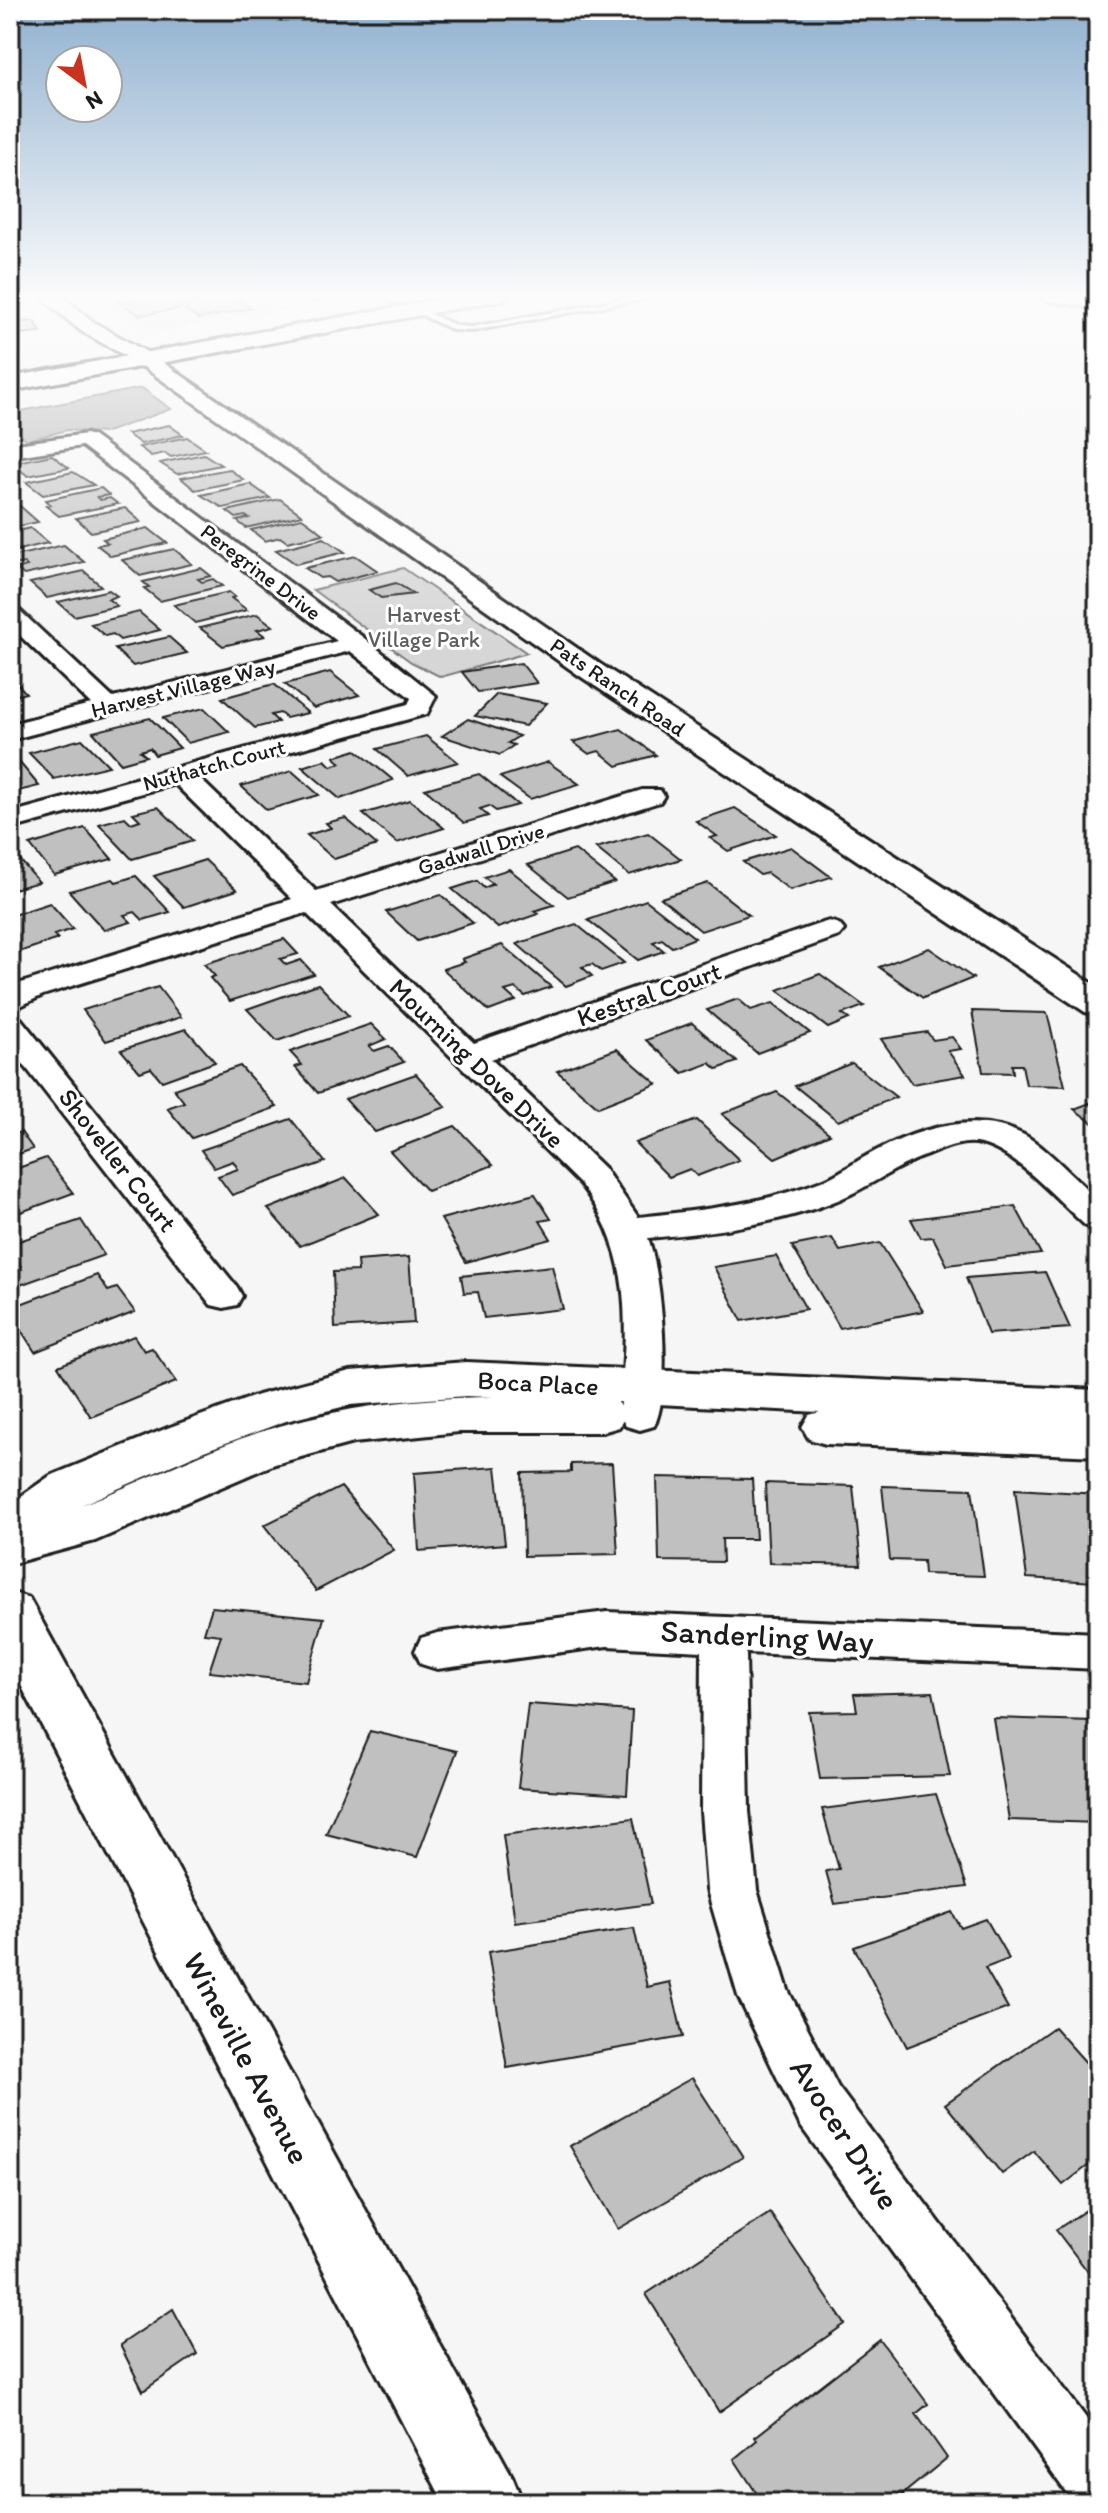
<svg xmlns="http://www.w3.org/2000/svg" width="1108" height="2513" viewBox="0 0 1108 2513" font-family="Itim,sans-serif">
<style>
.built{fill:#e6e6e6}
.green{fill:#d6d6d6;stroke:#797979;stroke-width:2}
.water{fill:#acacac;stroke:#727272;stroke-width:2}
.building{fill:#c0c0c0;stroke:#1c1c1c;stroke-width:2}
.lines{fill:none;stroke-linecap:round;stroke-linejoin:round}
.service-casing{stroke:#1c1c1c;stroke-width:6}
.minor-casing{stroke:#1c1c1c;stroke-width:6}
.tertiary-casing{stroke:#1c1c1c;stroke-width:6}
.secondary-casing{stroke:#1c1c1c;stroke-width:6}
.primary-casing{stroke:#1c1c1c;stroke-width:6}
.motorway-casing{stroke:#1c1c1c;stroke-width:6}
.service{fill:#fff;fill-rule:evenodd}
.minor{fill:#fff;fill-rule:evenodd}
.tertiary{fill:#fff;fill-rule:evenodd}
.secondary{fill:#fff;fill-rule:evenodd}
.primary{fill:#fff;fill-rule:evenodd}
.motorway{fill:#fff;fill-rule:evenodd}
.labels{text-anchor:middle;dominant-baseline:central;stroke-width:6;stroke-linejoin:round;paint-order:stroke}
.far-street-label{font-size:22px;fill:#1c1c1c;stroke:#fff}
.far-park-label{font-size:22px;fill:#5d5d5d;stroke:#fff}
.street-label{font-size:26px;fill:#1c1c1c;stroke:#fff}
.near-street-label{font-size:32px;fill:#1c1c1c;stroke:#fff}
</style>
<rect width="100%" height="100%" fill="#f6f6f6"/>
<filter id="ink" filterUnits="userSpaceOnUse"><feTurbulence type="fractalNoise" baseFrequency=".0125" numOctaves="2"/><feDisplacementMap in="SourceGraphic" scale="16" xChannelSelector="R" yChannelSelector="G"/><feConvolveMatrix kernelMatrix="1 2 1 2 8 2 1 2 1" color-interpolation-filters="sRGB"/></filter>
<g filter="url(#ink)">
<polygon class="built" points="102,294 376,294 170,330 143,328 112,308"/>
<polygon class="green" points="403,568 527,653 441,677 411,662 313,590"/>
<polygon class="water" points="142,388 171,409 104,433 67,430 27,440 10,425 10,413"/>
<g class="building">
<polygon points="118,294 174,294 186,302 179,309 140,315 119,302 129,301"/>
<polygon points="233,297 251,308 199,319 185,310 195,303"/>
<polygon points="34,321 41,332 10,335 10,323"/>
<polygon points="169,425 183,435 141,444 127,434"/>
<polygon points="187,437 206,450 171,457 165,453 151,456 139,447"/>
<polygon points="204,454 221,465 177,474 160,463"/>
<polygon points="52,455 69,468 28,476 11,463"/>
<polygon points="229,469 244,480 195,490 181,478"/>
<polygon points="73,472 94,485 43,495 26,482"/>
<polygon points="250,484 270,498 223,508 201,495"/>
<polygon points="101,488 109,495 97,497 100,500 110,498 118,504 59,516 46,506 51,505 46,500"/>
<polygon points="280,499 302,515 246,528 237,521 249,518 245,516 236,518 227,511"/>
<polygon points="20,506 38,522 10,528 10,508"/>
<polygon points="125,508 141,522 91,532 76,518"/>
<polygon points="302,518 324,534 287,542 280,537 265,541 251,530"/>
<polygon points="30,528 48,543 10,552 10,533"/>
<polygon points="148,528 167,543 111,556 97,545 108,543 103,539"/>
<polygon points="324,538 345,552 296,564 276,550"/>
<polygon points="64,545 84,562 24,575 16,569 27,566 24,563 10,565 10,557"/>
<polygon points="174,549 192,564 140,576 122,560"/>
<polygon points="356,556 378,571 335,582 327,577 320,578 305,568"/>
<polygon points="201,568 211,576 198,579 202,582 213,579 222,586 160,601 144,588 149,587 143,582"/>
<polygon points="84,571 101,586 47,598 30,583"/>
<polygon points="396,583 414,594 381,598 369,590"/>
<polygon points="109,590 117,596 108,599 117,606 74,616 58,602"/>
<polygon points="229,592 235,597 231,598 247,610 195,623 174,605"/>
<polygon points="139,612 160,630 120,640 113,634 105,636 91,624"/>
<polygon points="257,614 273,626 257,630 265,636 223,646 200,628"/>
<polygon points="169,637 187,653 133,666 115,649"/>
<polygon points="521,663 537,683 478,692 462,672"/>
<polygon points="330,672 359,695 314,708 285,684"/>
<polygon points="10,676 26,693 10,697"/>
<polygon points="274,684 308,713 286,718 280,713 271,715 278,722 255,728 222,698"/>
<polygon points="497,694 547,703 525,726 475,716"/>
<polygon points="204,708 229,732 188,743 163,718"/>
<polygon points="150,718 180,748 155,755 150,748 140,751 146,756 121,763 93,732"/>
<polygon points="468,719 519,736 508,743 514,745 500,755 442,736"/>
<polygon points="621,729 656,755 617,766 599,751 589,754 573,742"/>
<polygon points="426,736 458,762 408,776 377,749"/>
<polygon points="82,739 109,766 54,779 29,753"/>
<polygon points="356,750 393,780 340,799 302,767 325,760 331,766 341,763 334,757"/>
<polygon points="15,757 39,786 10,793 10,758"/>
<polygon points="548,762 579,784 530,799 500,777"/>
<polygon points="292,771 319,795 267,810 241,786"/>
<polygon points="479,774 518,805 496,811 489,806 480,809 488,816 464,823 425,789"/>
<polygon points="410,800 444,828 397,843 363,814"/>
<polygon points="158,807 193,841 132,859 99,824 125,817 131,823 140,820 133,813"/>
<polygon points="735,808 776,835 728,851 710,838 717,836 696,821"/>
<polygon points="345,818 377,845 334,859 307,835 331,828 326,823"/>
<polygon points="85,828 112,859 54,875 30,845"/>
<polygon points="648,833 681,859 629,875 596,848"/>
<polygon points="791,847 831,877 790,890 767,873 760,875 743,862"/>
<polygon points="575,850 615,882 568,897 528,865"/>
<polygon points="13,852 39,882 10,890 10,853"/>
<polygon points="205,860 237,890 184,907 154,876"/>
<polygon points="509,869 554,905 534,911 538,914 498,928 452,889 477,881 484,888 493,884 484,877"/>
<polygon points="136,876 170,912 143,920 135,912 124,915 131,922 104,930 69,891 113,879 116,882"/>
<polygon points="708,883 749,915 701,931 661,898"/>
<polygon points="441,895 473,923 417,941 386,912"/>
<polygon points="646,900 695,938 672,947 662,939 653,942 664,951 638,960 588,920"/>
<polygon points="50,903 73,929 54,935 58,939 16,953 10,945 10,916"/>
<polygon points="576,924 624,963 601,971 592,964 582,967 592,976 566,986 517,944"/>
<polygon points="284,939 298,954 280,959 286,965 301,960 314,974 230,1001 210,978 215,976 204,964"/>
<polygon points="502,945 551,987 525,996 515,988 505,991 516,1001 489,1011 443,969 465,962 462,959"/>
<polygon points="929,948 973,978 923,998 879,967"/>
<polygon points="820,974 864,1006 842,1014 849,1019 828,1028 778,990"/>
<polygon points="318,984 349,1016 277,1041 247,1009"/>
<polygon points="158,987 181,1017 106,1041 83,1010"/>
<polygon points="738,999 751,1010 773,1003 810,1033 757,1053 707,1010"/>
<polygon points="972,1011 1047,1013 1065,1086 1026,1085 1022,1065 1012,1065 1013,1073 983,1072"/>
<polygon points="692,1023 737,1062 717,1069 710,1063 683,1073 646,1040"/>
<polygon points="371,1024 386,1039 369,1046 374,1051 389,1046 404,1062 318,1093 295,1067 302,1065 290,1052"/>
<polygon points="186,1029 215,1062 162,1081 151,1068 140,1072 121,1050"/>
<polygon points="927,1032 933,1040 952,1037 961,1049 948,1051 965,1075 912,1084 881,1039"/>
<polygon points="617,1049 657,1084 598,1107 557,1071"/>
<polygon points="852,1063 896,1097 838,1121 795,1086"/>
<polygon points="240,1066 277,1107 192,1138 167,1108 184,1102 174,1089"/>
<polygon points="416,1074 446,1107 375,1132 345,1099"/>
<polygon points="777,1092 830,1134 775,1158 722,1114"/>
<polygon points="1098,1100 1098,1127 1074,1109"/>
<polygon points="291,1119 325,1162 232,1195 218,1176 238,1169 233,1161 214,1168 201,1150"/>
<polygon points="697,1120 739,1160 697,1176 690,1169 669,1177 635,1143"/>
<polygon points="455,1126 493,1165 427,1191 390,1151"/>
<polygon points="21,1132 33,1149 10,1157 10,1135"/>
<polygon points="46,1158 73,1193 10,1216 10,1171"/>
<polygon points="346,1178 379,1214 300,1246 268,1209"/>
<polygon points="535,1194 551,1219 540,1221 551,1239 466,1262 441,1219"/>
<polygon points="1015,1206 1041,1254 947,1265 933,1237 921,1238 911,1219"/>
<polygon points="81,1220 104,1255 20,1285 13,1272 22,1269 10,1244"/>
<polygon points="832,1238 840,1251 880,1243 923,1311 840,1328 792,1246"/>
<polygon points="776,1256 806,1309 742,1321 714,1267"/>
<polygon points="409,1257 414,1323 335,1328 333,1272 358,1271 357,1261"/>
<polygon points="552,1266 563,1309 484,1318 478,1292 464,1293 461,1276"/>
<polygon points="1045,1272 1070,1328 988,1334 966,1278"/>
<polygon points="97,1275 108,1291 117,1288 135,1312 35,1352 10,1313 10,1308"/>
<polygon points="134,1336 144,1351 152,1348 176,1382 91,1417 58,1366"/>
<polygon points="612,1463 618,1554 524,1556 522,1473 571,1472 571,1464"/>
<polygon points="496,1467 505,1544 419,1551 414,1473"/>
<polygon points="657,1477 752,1479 756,1539 722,1539 723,1562 659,1561"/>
<polygon points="765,1483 853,1486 861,1565 769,1563"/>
<polygon points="882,1486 972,1489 984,1576 924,1574 923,1561 890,1560"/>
<polygon points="341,1487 394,1550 316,1591 264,1525"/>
<polygon points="1015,1489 1098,1494 1098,1556 1090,1555 1095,1582 1027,1578"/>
<polygon points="212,1607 324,1618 306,1682 209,1672 221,1635 204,1633"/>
<polygon points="933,1692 950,1776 820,1779 809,1712 857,1711 854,1694"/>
<polygon points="528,1704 632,1711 627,1795 518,1788"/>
<polygon points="993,1718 1093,1721 1098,1745 1098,1823 1009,1820"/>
<polygon points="370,1731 457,1751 417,1857 326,1834"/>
<polygon points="936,1794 967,1887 835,1904 826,1871 839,1869 822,1809"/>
<polygon points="633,1818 651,1904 515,1922 503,1835"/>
<polygon points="952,1912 961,1928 986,1919 1009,1959 985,1968 1008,2008 907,2047 854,1947"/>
<polygon points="634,1928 647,1987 670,1982 683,2037 507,2068 488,1952"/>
<polygon points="1054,2027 1098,2076 1098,2158 1063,2185 1034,2151 1002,2174 945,2104"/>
<polygon points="692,2078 743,2157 618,2229 570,2146"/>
<polygon points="1098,2202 1098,2285 1056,2230"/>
<polygon points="770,2213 845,2324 719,2412 646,2294"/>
<polygon points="173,2309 197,2354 143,2391 120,2345"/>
<polygon points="880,2340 928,2404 916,2414 947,2458 892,2503 763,2503 734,2459 757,2440 755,2437"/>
</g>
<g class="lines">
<g class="service-casing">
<g id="service">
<polygon points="342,294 313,300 284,297 288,295"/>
<polygon points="381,294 391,294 401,300 394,302"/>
<polygon points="650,294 667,294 472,331 453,330 411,310 418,308 457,326 472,327"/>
</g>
</g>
<g class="minor-casing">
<g id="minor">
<path d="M86,434L93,436L364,638L436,696L427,714L198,777L316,891L642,790H660L664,796L660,802L331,905L474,1043L819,924L829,921L839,924L844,930L839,936L491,1059L604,1168L638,1217C702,1210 764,1204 824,1180C841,1173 856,1161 872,1153C917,1129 975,1110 1024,1135C1045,1146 1078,1182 1098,1199V1229L1086,1226C1058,1201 1016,1152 981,1144C961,1139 940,1150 922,1157C896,1167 876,1182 851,1194C791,1223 713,1232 648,1238C662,1273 672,1394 654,1426L640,1430L626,1426L620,1416C626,1331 636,1255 580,1184L306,913L43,995L10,1011V989L21,983L292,899L175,784L10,829V813L408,704L411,698L350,651L10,740V724L91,704L10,626V607L18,609L113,698L337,641L82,446L10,457V445Z"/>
<polygon points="10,1017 21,1019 237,1287 242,1296 237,1305 224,1308 211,1305 10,1047"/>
<polygon points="607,1612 1098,1633 1098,1669 746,1653 749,1811 757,1890 788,1990 838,2087 1098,2434 1098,2503 1074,2503 800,2125 738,1996 707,1890 701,1811 702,1651 607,1646 437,1669 421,1664 415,1651 421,1638 437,1633"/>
</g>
</g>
<g class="tertiary-casing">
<g id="tertiary">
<polygon points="37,294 59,294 95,323 152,355 600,664 1098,987 1098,1015 1085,1012 580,676 138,363 81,331"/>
<path d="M466,1362L1098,1390V1456L826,1444L809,1439L802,1427L809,1415L820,1412L617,1402L626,1415L619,1427L602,1432H459L353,1443L275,1464L95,1541L10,1564V1504L50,1476L170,1427L258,1395L350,1371ZM466,1396L493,1397C406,1398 322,1409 240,1439C186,1459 135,1485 81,1505L204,1451L286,1421L350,1405Z"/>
</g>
</g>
<g class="secondary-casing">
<polygon id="secondary" points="10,1592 29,1598 512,2476 523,2503 444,2503 10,1664"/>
</g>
<g class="primary-casing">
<polygon id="primary" points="470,294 512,294 502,300 10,391 10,377"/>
</g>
<g class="motorway-casing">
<polygon id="motorway" points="1035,294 1098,297 1098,309 1045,300"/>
</g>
<use href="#service" class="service"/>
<use href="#minor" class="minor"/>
<use href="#tertiary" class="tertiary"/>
<use href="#secondary" class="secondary"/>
<use href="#primary" class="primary"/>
<use href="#motorway" class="motorway"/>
</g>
</g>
<linearGradient id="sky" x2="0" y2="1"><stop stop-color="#90b1d0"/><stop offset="0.46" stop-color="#fbfbfb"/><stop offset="1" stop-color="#fbfbfb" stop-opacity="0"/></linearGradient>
<rect width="1108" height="646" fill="url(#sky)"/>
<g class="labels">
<g class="far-street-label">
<text transform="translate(261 572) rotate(37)">Peregrine Drive</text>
<text transform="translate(618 687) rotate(34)">Pats Ranch Road</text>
<text transform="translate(183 688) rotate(-14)">Harvest Village Way</text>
<text transform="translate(214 765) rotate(-15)">Nuthatch Court</text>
<text transform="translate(481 849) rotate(-17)">Gadwall Drive</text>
</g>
<g class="far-park-label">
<text x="424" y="614">Harvest<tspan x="424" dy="25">Village Park</tspan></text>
</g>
<g class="street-label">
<text transform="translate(649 994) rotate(-19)">Kestral Court</text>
<text transform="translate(477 1063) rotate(44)">Mourning Dove Drive</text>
<text transform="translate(118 1160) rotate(52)">Shoveller Court</text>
<text transform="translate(538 1383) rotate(3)">Boca Place</text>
</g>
<g class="near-street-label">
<text transform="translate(767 1636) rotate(3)">Sanderling Way</text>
<text transform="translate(247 2058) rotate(62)">Wineville Avenue</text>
<text transform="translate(845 2134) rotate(57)">Avocer Drive</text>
</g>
</g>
<rect width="1108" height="2513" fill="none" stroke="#fff" stroke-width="40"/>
<rect x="20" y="20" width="1068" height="2473" fill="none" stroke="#1c1c1c" stroke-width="3" filter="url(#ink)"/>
<g transform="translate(84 84) rotate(148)"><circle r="38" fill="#ffffff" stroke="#a4a4a4" stroke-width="2"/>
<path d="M0-6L14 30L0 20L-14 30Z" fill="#c8321e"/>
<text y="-12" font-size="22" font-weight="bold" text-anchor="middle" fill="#1c1c1c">N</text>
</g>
</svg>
